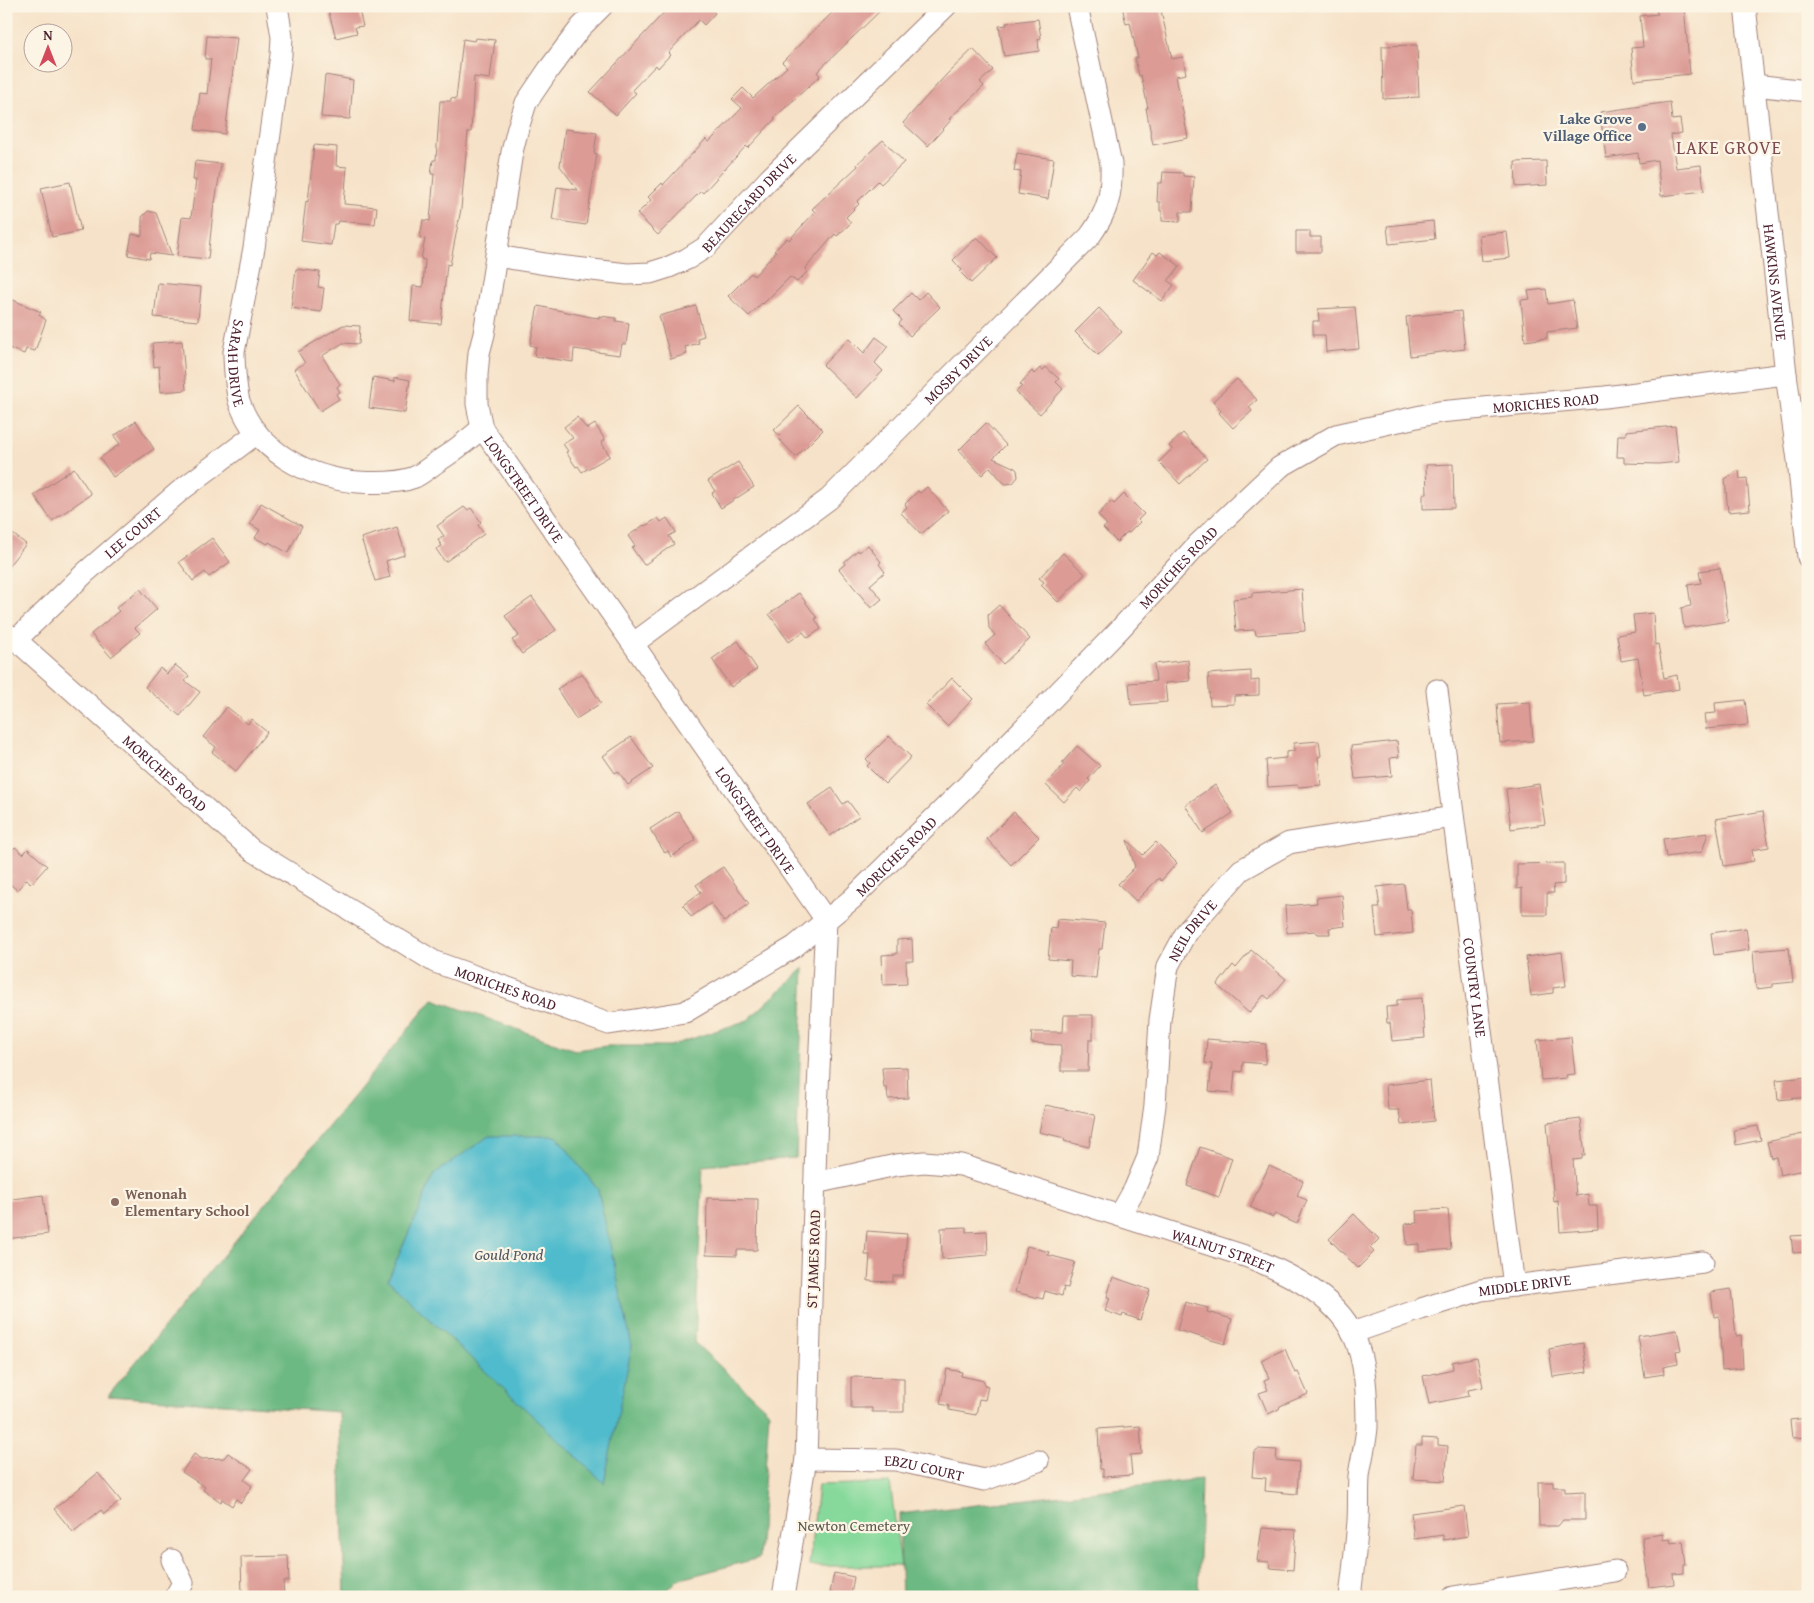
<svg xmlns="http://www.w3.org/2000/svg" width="1814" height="1603" viewBox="0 0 1814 1603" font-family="'Gentium Book Plus',serif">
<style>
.green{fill:#87d99b;stroke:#687c63}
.forest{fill:#6db983;stroke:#5c6c57}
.water{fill:#50bbcc;stroke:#4d6d7c}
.building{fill:#dc9b95}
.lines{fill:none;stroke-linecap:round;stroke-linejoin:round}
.minor-casing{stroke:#a0807a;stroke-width:23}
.minor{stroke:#fff;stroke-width:21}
.service-dot{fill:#5c6f8a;stroke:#fcf5e5;stroke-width:2}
.education-dot{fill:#8d6e63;stroke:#fcf5e5;stroke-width:2}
.labels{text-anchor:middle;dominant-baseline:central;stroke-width:4.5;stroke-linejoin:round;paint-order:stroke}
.service-label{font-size:15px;font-weight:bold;fill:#4e5e75;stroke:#fcf5e5;text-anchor:end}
.street-label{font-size:15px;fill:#4a1f2b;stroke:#fcf5e5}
.education-label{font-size:15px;font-weight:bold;fill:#785e54;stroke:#fcf5e5;text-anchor:start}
.park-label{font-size:15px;fill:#5c574d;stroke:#fcf5e5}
.water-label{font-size:16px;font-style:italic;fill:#4c5663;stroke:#fcf5e5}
.quarter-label{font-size:18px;letter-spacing:1px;fill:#7d4a50;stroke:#fcf5e5}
</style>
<rect width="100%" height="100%" fill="#fcf5e5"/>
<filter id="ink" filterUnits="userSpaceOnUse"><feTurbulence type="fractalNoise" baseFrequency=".02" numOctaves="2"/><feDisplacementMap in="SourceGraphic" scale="10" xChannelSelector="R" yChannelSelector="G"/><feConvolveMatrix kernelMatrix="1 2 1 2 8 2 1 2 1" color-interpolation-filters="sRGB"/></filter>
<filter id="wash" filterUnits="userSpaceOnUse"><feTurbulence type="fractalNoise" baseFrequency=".0096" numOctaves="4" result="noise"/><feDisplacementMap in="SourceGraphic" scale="20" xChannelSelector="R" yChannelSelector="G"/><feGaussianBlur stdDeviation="1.12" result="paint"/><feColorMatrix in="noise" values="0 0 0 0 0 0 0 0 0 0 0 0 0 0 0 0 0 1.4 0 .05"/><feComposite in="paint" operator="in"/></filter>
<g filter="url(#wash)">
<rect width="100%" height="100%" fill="#f6e2c8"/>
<polygon class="green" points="890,1483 901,1566 809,1566 818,1485"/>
<g class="forest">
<polygon points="804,968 796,1158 703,1166 695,1343 769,1412 759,1558 677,1580 662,1597 345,1597 339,1412 108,1396 433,999 575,1050 607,1046 670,1046 748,1020"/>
<polygon points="1201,1479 1198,1597 902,1597 899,1514"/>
</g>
<polygon class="water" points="489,1136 557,1136 598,1190 632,1346 604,1483 388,1280 434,1174"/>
<g id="blocks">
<g class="building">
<polygon points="327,6 358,6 363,26 355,27 357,33 336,38"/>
<polygon points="670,6 711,6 709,8 715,13 704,25 699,20 668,53 670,55 658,68 656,65 632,90 636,93 616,115 590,92"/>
<polygon points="839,6 885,6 817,72 820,76 774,118 775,119 748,148 746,146 703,193 701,191 658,235 637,214 651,200 648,197 662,183 663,185 706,139 709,142 742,108 732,99 743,88 753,98 787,67 782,62"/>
<polygon points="1122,6 1160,6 1172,59 1183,57 1186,74 1176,76 1188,138 1153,145 1146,108 1148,108 1141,75 1139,76 1135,58 1138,58 1130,23 1126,24"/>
<polygon points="1653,6 1684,6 1690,74 1634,80 1631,48 1643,47 1640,16 1658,14"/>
<polygon points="1038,19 1041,38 1038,39 1039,51 1004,56 999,26 1007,25 1006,23"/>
<polygon points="207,36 237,38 225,134 195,130 200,93 207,94 211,59 205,59"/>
<polygon points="475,38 495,40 490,79 474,77 471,132 468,132 461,209 450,265 447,264 441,324 410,321 413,286 423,287 425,260 421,259 425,239 420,238 423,220 430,221 434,174 431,174 433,160 436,160 440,101 451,101 451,98 456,99 463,39 474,41"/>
<polygon points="1417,45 1419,97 1383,99 1382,46"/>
<polygon points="973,49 993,70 980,82 984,86 949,119 951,120 928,146 903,123 946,75"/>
<polygon points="325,75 353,80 350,119 321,117"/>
<polygon points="1670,102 1672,120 1680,119 1682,133 1671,135 1676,168 1701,165 1704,191 1661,196 1657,160 1639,163 1638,153 1606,158 1600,112"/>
<polygon points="565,129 597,133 594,153 597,154 586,225 552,220 557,187 578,190 560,166"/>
<polygon points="883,140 904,162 881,184 878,181 857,202 859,204 846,217 851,223 837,236 835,234 805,269 807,272 797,282 790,277 763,304 762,303 749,316 728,296 751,273 754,276 776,252 774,251 787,238 789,240 815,212 812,209 858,166 857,164"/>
<polygon points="314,145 337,147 336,166 347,167 344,204 377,207 375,224 338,221 337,224 334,224 331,245 301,241 306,201 308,202"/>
<polygon points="1017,153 1054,159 1048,199 1018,194 1021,172 1014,171"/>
<polygon points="195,161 221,164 215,203 214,202 208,259 177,256 182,217 191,218 196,180 193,180"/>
<polygon points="1546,161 1547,185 1516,187 1515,162"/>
<polygon points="1163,172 1183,173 1183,176 1194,177 1192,212 1180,212 1180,222 1162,221 1162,211 1160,211 1160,202 1157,202 1158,183 1162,183"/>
<polygon points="70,182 81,231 52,237 41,188"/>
<polygon points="148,211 156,213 172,256 150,253 149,259 128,255 132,234 142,236 142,217"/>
<polygon points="1433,221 1435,239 1389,244 1387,226"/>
<polygon points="1296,231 1310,231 1310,237 1321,237 1321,252 1296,252"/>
<polygon points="1507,232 1510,258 1482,261 1479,235"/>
<polygon points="977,237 997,258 971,283 960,272 962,270 953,260"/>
<polygon points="1153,252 1157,255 1160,252 1180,266 1168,281 1174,285 1162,301 1133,280"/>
<polygon points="296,269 320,272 318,287 324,288 321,312 291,308"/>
<polygon points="158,283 201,287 198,321 154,317"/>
<polygon points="1546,289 1548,304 1573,300 1577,328 1547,332 1547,338 1525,341 1521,300 1530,299 1528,291"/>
<polygon points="926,292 940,307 910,336 899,324 902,320 893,311 911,293 918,300"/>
<polygon points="6,297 41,312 39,315 46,320 35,351 26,349 24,354 6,347"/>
<polygon points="538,306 591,317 599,318 599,316 616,318 616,321 629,323 626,344 622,344 620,355 574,349 573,362 534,356 536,347 530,345"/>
<polygon points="696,306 704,336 697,338 699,343 685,347 687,354 671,359 659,316"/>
<polygon points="1355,307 1359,349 1326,352 1325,335 1313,335 1313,321 1319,321 1318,309"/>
<polygon points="1099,308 1122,332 1098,355 1075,332"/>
<polygon points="1461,311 1465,349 1410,356 1406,317"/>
<polygon points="343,325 360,326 359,344 343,343 322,356 340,384 337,387 340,392 336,394 339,399 320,411 294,369 305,363 298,352"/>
<polygon points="876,337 888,346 875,363 883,371 857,398 823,365 849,338 864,353"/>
<polygon points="182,341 186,390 161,392 159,366 154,367 152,343"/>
<polygon points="1046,367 1059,379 1056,382 1063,389 1040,414 1016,392 1022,386 1020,384 1032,371 1034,374 1040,368 1043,370"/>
<polygon points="373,377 395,381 395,377 410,380 405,413 369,408"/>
<polygon points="1237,379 1257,400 1249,407 1252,411 1233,428 1219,413 1221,410 1213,401"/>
<polygon points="799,406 823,430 796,457 779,439 781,437 774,430"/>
<polygon points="577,417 587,429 595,424 605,440 601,442 610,456 582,472 578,466 576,467 566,452 568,451 563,444 573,438 564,427"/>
<polygon points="136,421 154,449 113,477 100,458 120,444 114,436"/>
<polygon points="986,423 1006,445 993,458 1015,468 1017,470 1018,477 1013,483 1006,484 1003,482 990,467 982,475 959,450"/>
<polygon points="1675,426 1679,462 1658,464 1624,463 1624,457 1617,457 1618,435 1626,435 1626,431"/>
<polygon points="1183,433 1207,459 1180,484 1159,462 1172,449 1169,446"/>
<polygon points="738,462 754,487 721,508 712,493 715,491 708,481"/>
<polygon points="1453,464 1454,508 1423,509 1423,494 1427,494 1426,465"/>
<polygon points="74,468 91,494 52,521 34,495"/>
<polygon points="1739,470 1740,479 1747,478 1750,510 1728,512 1725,479"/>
<polygon points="927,487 948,511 921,534 901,513 907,507 905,504 918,491 920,493"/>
<polygon points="1124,494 1144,514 1138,520 1140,522 1129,533 1127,532 1117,542 1103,528 1107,525 1098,515 1111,501 1114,504"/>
<polygon points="261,503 302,526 288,553 269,542 268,544 255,538 260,530 250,524"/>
<polygon points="464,507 467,510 471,508 481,522 478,525 484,534 445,562 436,549 442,546 438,540 444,536 437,526"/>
<polygon points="658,518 661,522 667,518 676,532 669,536 674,544 644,565 632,548 635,546 628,536 644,525 645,526"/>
<polygon points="397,527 404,549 404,555 386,561 390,577 375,581 361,538"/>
<polygon points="6,529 26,544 6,569"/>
<polygon points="212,538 230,562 209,577 205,572 193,581 179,562"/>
<polygon points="868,545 881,562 879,564 885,572 870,585 882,599 871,608 839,569 845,564 844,562 858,550 859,552"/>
<polygon points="1063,553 1085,574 1058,602 1041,585 1044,582 1039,578"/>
<polygon points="1720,568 1728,621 1684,628 1681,608 1691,606 1688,585 1701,583 1699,571"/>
<polygon points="140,589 157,609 135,628 140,633 111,657 91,634 119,611 116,608"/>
<polygon points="1302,589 1305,631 1256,635 1255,630 1236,631 1233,599 1252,597 1252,593"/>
<polygon points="799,593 817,618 815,619 821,629 808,638 803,632 789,642 769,614"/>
<polygon points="532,597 556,630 522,654 512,640 519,636 505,616"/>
<polygon points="999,605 1030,639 1003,664 985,644 995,635 989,628 988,615"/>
<polygon points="1653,613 1655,645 1658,644 1664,678 1677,675 1679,689 1644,695 1638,658 1621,661 1617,635 1635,632 1633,615"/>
<polygon points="738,641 757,669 731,687 712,659"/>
<polygon points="1188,660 1190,681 1165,683 1167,702 1131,705 1129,683 1156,681 1154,664"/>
<polygon points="175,665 189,676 185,681 200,692 180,716 145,687 160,668 167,674"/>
<polygon points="1251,671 1251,681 1259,680 1259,695 1234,696 1234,704 1210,705 1208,674"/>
<polygon points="582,673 601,703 576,719 557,689"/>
<polygon points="952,678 973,699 947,726 926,705"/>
<polygon points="1745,700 1748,725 1706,729 1704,714 1716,713 1715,703"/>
<polygon points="1530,702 1533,741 1500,743 1497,704"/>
<polygon points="227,707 248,724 251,719 267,732 236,771 212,752 216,747 203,737"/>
<polygon points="889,736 911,757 885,784 867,766 870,763 866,759"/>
<polygon points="631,737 653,768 628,785 618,771 615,773 603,756"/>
<polygon points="1319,741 1321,756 1318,757 1321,785 1299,787 1297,785 1268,787 1266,760 1286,758 1286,752 1294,751 1294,743"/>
<polygon points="1397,741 1399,757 1390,758 1392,776 1355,779 1351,746"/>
<polygon points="1077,746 1100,766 1088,779 1090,781 1081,792 1077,788 1064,802 1046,785 1064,764 1062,763"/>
<polygon points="1539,784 1545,824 1511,829 1506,789"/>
<polygon points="1215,785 1233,813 1203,833 1185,805"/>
<polygon points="832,788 843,804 848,801 859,816 830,836 808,804"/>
<polygon points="678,811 696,840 671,857 668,851 665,853 650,829"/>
<polygon points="1763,811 1769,847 1752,850 1754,861 1724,866 1716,819"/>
<polygon points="1014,812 1039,837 1011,865 987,839"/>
<polygon points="1708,833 1702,852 1666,857 1663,839"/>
<polygon points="1127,840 1143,855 1156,842 1177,863 1161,881 1159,878 1136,901 1118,884 1135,867"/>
<polygon points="15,847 23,854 28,849 47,866 31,884 27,879 17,890 6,881 6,856"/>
<polygon points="1564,863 1564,884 1553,885 1554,893 1547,893 1547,915 1522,915 1522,888 1517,889 1517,864"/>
<polygon points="723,867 749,904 724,922 711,903 691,917 683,905 701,892 696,885"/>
<polygon points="1404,884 1407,909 1411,909 1413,933 1377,937 1374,908 1380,908 1377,887"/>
<polygon points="1342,895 1345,926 1329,928 1330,934 1318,934 1315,931 1287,933 1285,906 1317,903 1316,898"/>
<polygon points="1057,919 1105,923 1102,949 1099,949 1096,978 1070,976 1071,961 1048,959 1051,928 1056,929"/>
<polygon points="1746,928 1749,950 1714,955 1711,933"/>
<polygon points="912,939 913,961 906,961 907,984 883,985 882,955 897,954 897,940"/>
<polygon points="1789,948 1793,982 1773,984 1773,987 1756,989 1753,951"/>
<polygon points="1251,950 1286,979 1269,999 1264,995 1249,1013 1217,985 1233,965 1236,968"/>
<polygon points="1562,952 1566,986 1553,988 1553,993 1531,996 1526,957"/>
<polygon points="1422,998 1425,1038 1392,1041 1390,1023 1387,1023 1386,1007 1397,1006 1397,1000"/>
<polygon points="1064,1015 1093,1015 1093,1040 1089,1040 1088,1071 1061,1071 1061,1045 1031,1043 1032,1032 1063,1032"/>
<polygon points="1571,1037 1575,1074 1566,1075 1567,1078 1541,1080 1537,1040"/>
<polygon points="1207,1039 1266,1044 1265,1064 1243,1062 1242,1072 1235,1071 1233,1093 1209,1091 1212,1064 1205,1063"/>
<polygon points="907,1067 908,1098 888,1099 887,1088 884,1088 882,1068"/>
<polygon points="1808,1077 1808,1097 1778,1100 1776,1080"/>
<polygon points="1430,1080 1434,1121 1401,1125 1399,1110 1388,1110 1386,1085"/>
<polygon points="1045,1105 1095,1115 1089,1147 1064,1141 1065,1138 1039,1132"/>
<polygon points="1581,1119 1585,1155 1582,1155 1582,1159 1573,1160 1576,1196 1588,1194 1589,1206 1597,1206 1598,1229 1560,1232 1558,1201 1554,1202 1547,1123"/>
<polygon points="1758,1126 1761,1140 1736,1145 1734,1130"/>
<polygon points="1803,1134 1806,1149 1808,1148 1808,1169 1780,1175 1776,1157 1771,1158 1767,1142"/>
<polygon points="1200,1147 1232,1158 1219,1197 1187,1186"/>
<polygon points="1269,1166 1303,1181 1297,1196 1307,1200 1297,1224 1275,1214 1273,1217 1250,1207"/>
<polygon points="43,1195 48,1234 6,1239 6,1200"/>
<polygon points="707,1198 758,1199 757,1250 737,1250 737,1256 706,1255"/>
<polygon points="1448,1209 1451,1249 1419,1252 1419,1244 1407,1245 1405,1224 1417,1223 1416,1211"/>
<polygon points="1354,1214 1379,1239 1370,1248 1374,1252 1358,1268 1329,1239"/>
<polygon points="966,1227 966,1232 987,1231 988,1255 942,1259 941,1228"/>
<polygon points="867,1231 907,1234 903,1276 893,1276 893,1282 868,1281 870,1255 865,1255"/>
<polygon points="1808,1235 1808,1252 1793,1253 1791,1236"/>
<polygon points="1027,1246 1049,1252 1048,1255 1075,1262 1068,1288 1064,1287 1062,1296 1045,1291 1043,1299 1015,1292"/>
<polygon points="1113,1277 1150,1290 1140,1320 1123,1314 1122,1317 1105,1311 1110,1298 1107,1297"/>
<polygon points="1731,1289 1736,1336 1741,1335 1743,1368 1722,1370 1719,1316 1714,1317 1711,1292"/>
<polygon points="1185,1302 1208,1308 1207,1312 1232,1319 1225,1344 1177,1330"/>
<polygon points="1677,1330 1681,1350 1676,1351 1678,1364 1663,1367 1664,1374 1645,1377 1638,1336"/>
<polygon points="1583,1343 1587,1372 1553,1377 1549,1349"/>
<polygon points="1285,1349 1295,1373 1298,1372 1308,1394 1280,1406 1279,1409 1268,1414 1259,1393 1268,1390 1264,1380 1269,1378 1261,1360"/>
<polygon points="1477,1357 1483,1387 1468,1390 1469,1396 1429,1404 1423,1376 1453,1369 1452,1362"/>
<polygon points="947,1369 962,1372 961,1376 984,1381 984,1385 988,1386 985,1400 979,1399 976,1415 949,1410 949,1406 940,1404"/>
<polygon points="851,1377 904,1378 904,1412 872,1412 872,1408 851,1408"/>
<polygon points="1808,1418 1808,1437 1792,1438 1790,1420"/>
<polygon points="1140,1426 1142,1454 1130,1455 1132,1475 1103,1477 1103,1469 1100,1469 1098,1429"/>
<polygon points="1422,1438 1438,1439 1438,1445 1448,1446 1445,1481 1413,1479 1416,1445 1422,1445"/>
<polygon points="1258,1449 1277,1450 1276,1460 1299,1462 1297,1494 1265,1491 1266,1478 1252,1477 1254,1452"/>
<polygon points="228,1453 252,1469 244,1480 252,1486 241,1503 236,1499 232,1506 222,1499 221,1502 203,1490 205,1487 182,1472 194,1454 202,1459 224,1458"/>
<polygon points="98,1473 121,1501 104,1514 101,1510 73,1532 54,1509"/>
<polygon points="1538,1482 1553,1482 1553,1487 1565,1487 1565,1492 1585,1491 1585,1520 1563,1520 1558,1526 1539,1526"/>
<polygon points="1464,1506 1468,1536 1443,1540 1443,1535 1414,1539 1411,1513"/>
<polygon points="1262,1528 1296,1530 1293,1570 1271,1568 1269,1562 1257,1561"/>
<polygon points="1663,1534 1663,1540 1670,1539 1671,1543 1683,1541 1686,1565 1684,1565 1684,1573 1673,1574 1674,1584 1649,1587 1642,1537"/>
<polygon points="288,1556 289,1581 283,1581 284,1597 242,1597 241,1557"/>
<polygon points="834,1573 854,1577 851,1595 830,1593"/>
</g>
</g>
</g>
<g filter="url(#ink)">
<use href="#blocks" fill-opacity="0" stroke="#a0807a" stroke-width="1"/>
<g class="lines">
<g class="minor-casing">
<g id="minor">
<path id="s1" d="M277,6L282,37L281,55L254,248L234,352C234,364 236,390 239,401C256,451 308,478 358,482C374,483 400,483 415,477C423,473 430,467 437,462C453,452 468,440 482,428"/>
<path id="s2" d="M602,6L581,27L549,69L526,103L518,128L512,152L484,334L479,353L477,375V404L482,428L826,920L817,1111L806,1459L783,1597"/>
<path id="s3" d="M1745,6L1786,374L1798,460L1808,557"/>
<polyline points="1754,85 1808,91"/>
<path id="s4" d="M496,256L558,266L627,274L650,273L669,267L687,259L706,247L770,178L946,6"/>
<path id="s5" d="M6,633L16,640L252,850L435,962L609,1024L685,1012L794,947L852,899L979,774L1120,629L1197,545L1280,467L1336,435L1439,412L1605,397L1786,374"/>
<path id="s6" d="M16,640L86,572L180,491L257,433"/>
<path id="s7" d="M634,643L829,499L1090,236C1108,211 1112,195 1111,164L1077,6"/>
<path id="s8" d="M1437,690L1514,1286"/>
<path id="s9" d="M815,1183L896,1165L924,1162L961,1165L1248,1257C1286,1272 1334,1295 1353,1334C1366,1361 1367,1397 1367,1427C1366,1443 1361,1460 1359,1476C1358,1491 1359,1506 1358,1521C1356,1546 1353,1572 1350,1597"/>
<path id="s10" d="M1120,1215L1134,1190L1148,1157L1155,1105L1160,1020L1168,966L1187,931L1241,870L1289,843L1453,817"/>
<path id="s11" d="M1352,1333L1421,1309L1481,1290L1703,1262"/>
<path id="s12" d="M806,1459L896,1460L984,1480L1038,1461"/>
<polyline points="172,1560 183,1583 175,1597"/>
<polyline points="1453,1597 1615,1571"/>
</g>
</g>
<use href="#minor" class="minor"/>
</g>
</g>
<circle class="service-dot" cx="1642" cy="127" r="5"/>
<circle class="education-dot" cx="115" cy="1202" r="5"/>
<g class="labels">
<g class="service-label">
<text x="1632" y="118">Lake Grove<tspan x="1632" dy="17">Village Office</tspan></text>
</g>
<g class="street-label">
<text stroke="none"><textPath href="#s4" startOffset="279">BEAUREGARD DRIVE</textPath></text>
<text stroke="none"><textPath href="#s3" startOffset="278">HAWKINS AVENUE</textPath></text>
<text stroke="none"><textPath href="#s1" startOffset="361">SARAH DRIVE</textPath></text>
<text stroke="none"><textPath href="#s7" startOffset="425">MOSBY DRIVE</textPath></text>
<text stroke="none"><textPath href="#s5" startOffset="1892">MORICHES ROAD</textPath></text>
<text stroke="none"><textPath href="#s2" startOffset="528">LONGSTREET DRIVE</textPath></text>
<text stroke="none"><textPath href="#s6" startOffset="159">LEE COURT</textPath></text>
<text stroke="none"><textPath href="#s5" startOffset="1472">MORICHES ROAD</textPath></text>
<text stroke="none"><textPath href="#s5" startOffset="212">MORICHES ROAD</textPath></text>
<text stroke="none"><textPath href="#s2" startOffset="932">LONGSTREET DRIVE</textPath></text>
<text stroke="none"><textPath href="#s5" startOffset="1068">MORICHES ROAD</textPath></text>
<text stroke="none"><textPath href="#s10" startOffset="300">NEIL DRIVE</textPath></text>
<text stroke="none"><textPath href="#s5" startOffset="618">MORICHES ROAD</textPath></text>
<text stroke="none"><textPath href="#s8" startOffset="300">COUNTRY LANE</textPath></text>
<text stroke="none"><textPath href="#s9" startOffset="424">WALNUT STREET</textPath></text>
<text transform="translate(813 1259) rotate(-88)">ST JAMES ROAD</text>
<text stroke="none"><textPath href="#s11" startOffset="180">MIDDLE DRIVE</textPath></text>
<text stroke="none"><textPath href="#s12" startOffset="119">EBZU COURT</textPath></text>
</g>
<g class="education-label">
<text x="125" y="1193">Wenonah<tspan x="125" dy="17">Elementary School</tspan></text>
</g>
<g class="park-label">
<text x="854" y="1525">Newton Cemetery</text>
</g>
<g class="water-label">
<text x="509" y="1254">Gould Pond</text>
</g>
<g class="quarter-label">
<text x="1729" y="147">LAKE GROVE</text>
</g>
</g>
<rect width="1814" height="1603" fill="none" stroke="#fcf5e5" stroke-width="25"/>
<g transform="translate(48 48)"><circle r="24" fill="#fcf5e5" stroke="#b59f9b"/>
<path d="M0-4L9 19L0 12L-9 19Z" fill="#d1495b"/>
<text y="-8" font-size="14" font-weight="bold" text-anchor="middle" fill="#4a1f2b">N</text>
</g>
</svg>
